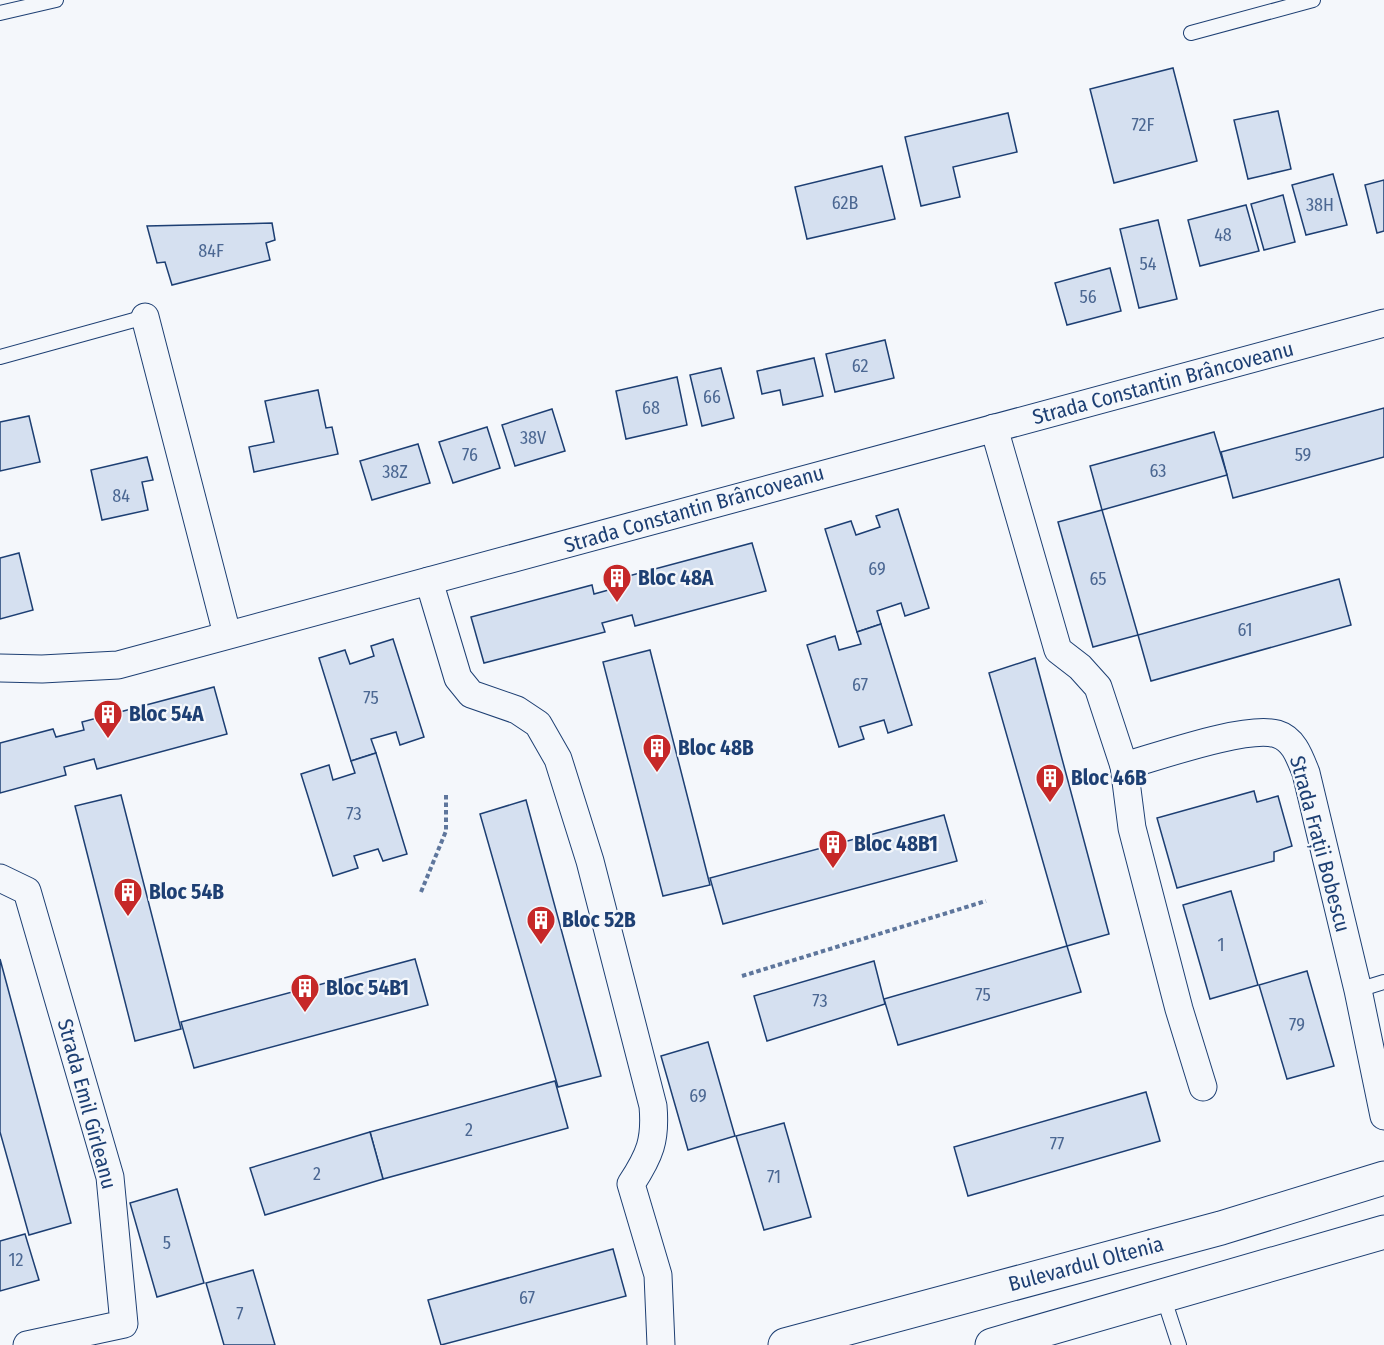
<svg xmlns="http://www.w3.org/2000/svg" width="1384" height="1345" viewBox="0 0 1384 1345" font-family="'Fira Sans Condensed',sans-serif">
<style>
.building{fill:#d5e0f0;stroke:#1d3f73;stroke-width:1.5}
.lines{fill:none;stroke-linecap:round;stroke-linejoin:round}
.service-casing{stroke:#1d3f73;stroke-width:16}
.minor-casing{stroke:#1d3f73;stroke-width:29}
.tertiary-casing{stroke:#1d3f73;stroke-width:35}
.path{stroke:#5e769c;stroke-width:4;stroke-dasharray:4.5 3;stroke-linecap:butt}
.service{stroke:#f4f7fb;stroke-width:14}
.minor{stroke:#f4f7fb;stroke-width:27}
.tertiary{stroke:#f4f7fb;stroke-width:33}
.labels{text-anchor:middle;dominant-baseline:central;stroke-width:4.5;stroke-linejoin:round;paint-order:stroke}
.number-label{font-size:18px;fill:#4b6792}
.street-label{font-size:21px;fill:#1d3f73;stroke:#f4f7fb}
.poi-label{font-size:21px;font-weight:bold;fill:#1d3f73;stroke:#f4f7fb;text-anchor:start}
</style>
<rect width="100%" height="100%" fill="#f4f7fb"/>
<g class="building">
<polygon points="1173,68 1197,161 1114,183 1090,89"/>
<polygon points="1278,111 1291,169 1248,179 1234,120"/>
<polygon points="1008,113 1017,152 953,167 960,197 921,206 905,137"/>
<polygon points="882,166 895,219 807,239 795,187"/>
<polygon points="1333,174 1347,225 1306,235 1292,185"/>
<polygon points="1384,180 1384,231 1377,233 1365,185"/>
<polygon points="1283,195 1295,242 1264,250 1251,204"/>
<polygon points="1246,205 1259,251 1200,266 1188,220"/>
<polygon points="1158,220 1177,299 1139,308 1120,229"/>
<polygon points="272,223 275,240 266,243 270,260 172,285 165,262 157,263 147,226"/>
<polygon points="1110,268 1121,311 1067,325 1055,283"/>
<polygon points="885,340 894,378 835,392 826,354"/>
<polygon points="814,358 823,396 783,405 780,390 762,394 757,371"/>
<polygon points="721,368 734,418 702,426 690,375"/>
<polygon points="677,377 687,425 626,439 616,391"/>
<polygon points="318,390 326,428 332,427 338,454 254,472 249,447 274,442 265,401"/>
<polygon points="1384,408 1384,457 1233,498 1221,452"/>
<polygon points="552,409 565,451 515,466 502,425"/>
<polygon points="29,416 40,462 0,471 0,422"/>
<polygon points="487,427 500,468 453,483 439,442"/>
<polygon points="1214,432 1227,475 1102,510 1090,466"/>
<polygon points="418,444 430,483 372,500 360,461"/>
<polygon points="147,457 153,480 142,482 148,510 102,520 91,470"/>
<polygon points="898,509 929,608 905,616 901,603 877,611 881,624 857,632 825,529 851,521 856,535 880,527 876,516"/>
<polygon points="1102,510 1138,635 1093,647 1058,522"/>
<polygon points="752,543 766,591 635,626 632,615 602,623 605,632 484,663 471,617 592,585 594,594 623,586 621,578"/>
<polygon points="19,553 33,610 0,619 0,558"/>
<polygon points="1339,579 1351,625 1151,681 1138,635"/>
<polygon points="881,624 912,725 888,733 884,720 860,727 864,739 839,747 807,645 835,636 839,650 861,644 857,632"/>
<polygon points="393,639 424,737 400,745 396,732 371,739 376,753 351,761 319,658 345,650 350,664 374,656 371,646"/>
<polygon points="650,650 710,885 663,896 603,662"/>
<polygon points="1035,658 1109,934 1067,946 989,673"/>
<polygon points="214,687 227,734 97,769 94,759 64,767 66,775 0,793 0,743 53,729 56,737 84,730 82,722"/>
<polygon points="376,753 407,854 383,861 378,849 354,856 358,868 333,876 301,774 329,765 333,780 355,773 351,761"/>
<polygon points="1254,791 1257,802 1278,796 1292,846 1274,852 1274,861 1177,888 1157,818"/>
<polygon points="121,795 181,1029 135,1041 75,806"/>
<polygon points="526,800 601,1076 558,1087 480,814"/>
<polygon points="944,815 957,861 723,924 710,878"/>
<polygon points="1231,891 1258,985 1210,999 1183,905"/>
<polygon points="1067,946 1081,992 898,1045 884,999"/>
<polygon points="0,959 71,1223 29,1235 0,1132"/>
<polygon points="415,959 428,1005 194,1068 181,1022"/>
<polygon points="874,961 885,1004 767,1041 754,996"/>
<polygon points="1307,971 1334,1066 1287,1079 1259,985"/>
<polygon points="708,1042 735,1136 688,1150 661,1056"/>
<polygon points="555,1081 568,1128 383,1179 370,1132"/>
<polygon points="1146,1092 1160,1141 968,1196 954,1147"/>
<polygon points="784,1123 811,1217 764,1230 736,1136"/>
<polygon points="370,1132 383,1179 265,1215 250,1168"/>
<polygon points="177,1189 204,1283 157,1297 130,1203"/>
<polygon points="25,1234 39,1280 0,1291 0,1241"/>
<polygon points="613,1249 626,1296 441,1345 428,1300"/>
<polygon points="253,1270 275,1345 224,1345 206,1283"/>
</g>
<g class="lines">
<g class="service-casing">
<g id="service">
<polyline points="0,13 56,0"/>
<polyline points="1191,33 1313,0"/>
<polyline points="0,357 145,317"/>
<polyline points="1358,990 1384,982"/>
<polyline points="1163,1296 1179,1345"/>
</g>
</g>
<g class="minor-casing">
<g id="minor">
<polyline points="145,317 227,634"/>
<polyline points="994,428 1058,650 1080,667 1098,687 1124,766 1132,828 1179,1009 1203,1087"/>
<path d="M429,581L458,678L471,694L517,710L538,724L558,759L590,861L653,1106C656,1140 650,1155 631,1184L658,1275L661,1345"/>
<polyline points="0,668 42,669 118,665 1384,323"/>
<path d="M1124,766C1157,757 1246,725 1277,734C1294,739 1300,758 1306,773L1358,990L1384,1116"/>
<polyline points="0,878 27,891 110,1177 124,1324 27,1345"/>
</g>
</g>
<g class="tertiary-casing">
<g id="tertiary">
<polyline points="785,1345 1221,1228 1384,1178"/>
<polyline points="992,1345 1384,1232"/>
</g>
</g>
<g class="path">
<polyline points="421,892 446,831 446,792"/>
<polyline points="742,976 986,901"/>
</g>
<use href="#service" class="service"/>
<use href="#minor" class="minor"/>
<use href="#tertiary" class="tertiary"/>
</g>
<defs>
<g id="building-pin" transform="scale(1.5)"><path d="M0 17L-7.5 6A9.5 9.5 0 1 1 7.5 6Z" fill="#c62828" stroke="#f4f7fb"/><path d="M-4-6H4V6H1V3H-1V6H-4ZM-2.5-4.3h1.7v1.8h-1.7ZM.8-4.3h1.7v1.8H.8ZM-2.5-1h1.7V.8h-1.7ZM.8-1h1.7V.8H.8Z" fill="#fff"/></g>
</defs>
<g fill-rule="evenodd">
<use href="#building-pin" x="617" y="578"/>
<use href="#building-pin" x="108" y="714"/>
<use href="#building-pin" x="657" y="748"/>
<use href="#building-pin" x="1050" y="778"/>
<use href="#building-pin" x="833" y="844"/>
<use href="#building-pin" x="128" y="892"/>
<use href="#building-pin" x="541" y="920"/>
<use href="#building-pin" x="305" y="988"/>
</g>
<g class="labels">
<g class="number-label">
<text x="1143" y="125">72F</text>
<text x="845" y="203">62B</text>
<text x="1320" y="205">38H</text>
<text x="1223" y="235">48</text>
<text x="211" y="251">84F</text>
<text x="1148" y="264">54</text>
<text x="1088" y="297">56</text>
<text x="860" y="366">62</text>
<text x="712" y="397">66</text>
<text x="651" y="408">68</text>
<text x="533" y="438">38V</text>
<text x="470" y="455">76</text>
<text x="1303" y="455">59</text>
<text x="1158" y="471">63</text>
<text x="395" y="472">38Z</text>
<text x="121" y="496">84</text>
<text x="877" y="569">69</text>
<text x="1098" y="579">65</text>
<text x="1245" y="630">61</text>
<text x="860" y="685">67</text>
<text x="371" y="698">75</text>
<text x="354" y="814">73</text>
<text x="1221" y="945">1</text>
<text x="983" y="995">75</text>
<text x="820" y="1001">73</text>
<text x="1297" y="1025">79</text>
<text x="698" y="1096">69</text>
<text x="469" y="1130">2</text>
<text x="1057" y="1144">77</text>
<text x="317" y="1174">2</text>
<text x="774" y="1177">71</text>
<text x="167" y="1243">5</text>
<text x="16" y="1260">12</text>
<text x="527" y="1298">67</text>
<text x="240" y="1314">7</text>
</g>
<g class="street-label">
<text transform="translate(1163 383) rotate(-15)">Strada Constantin Brâncoveanu</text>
<text transform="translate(694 509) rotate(-16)">Strada Constantin Brâncoveanu</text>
<text transform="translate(1320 844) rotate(75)">Strada Frații Bobescu</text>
<text transform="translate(87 1104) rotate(75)">Strada Emil Gîrleanu</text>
<text transform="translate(1086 1264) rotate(-15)">Bulevardul Oltenia</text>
</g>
<g class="poi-label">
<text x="638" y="578">Bloc 48A</text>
<text x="129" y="714">Bloc 54A</text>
<text x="678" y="748">Bloc 48B</text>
<text x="1071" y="778">Bloc 46B</text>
<text x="854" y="844">Bloc 48B1</text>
<text x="149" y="892">Bloc 54B</text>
<text x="562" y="920">Bloc 52B</text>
<text x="326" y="988">Bloc 54B1</text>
</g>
</g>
</svg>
